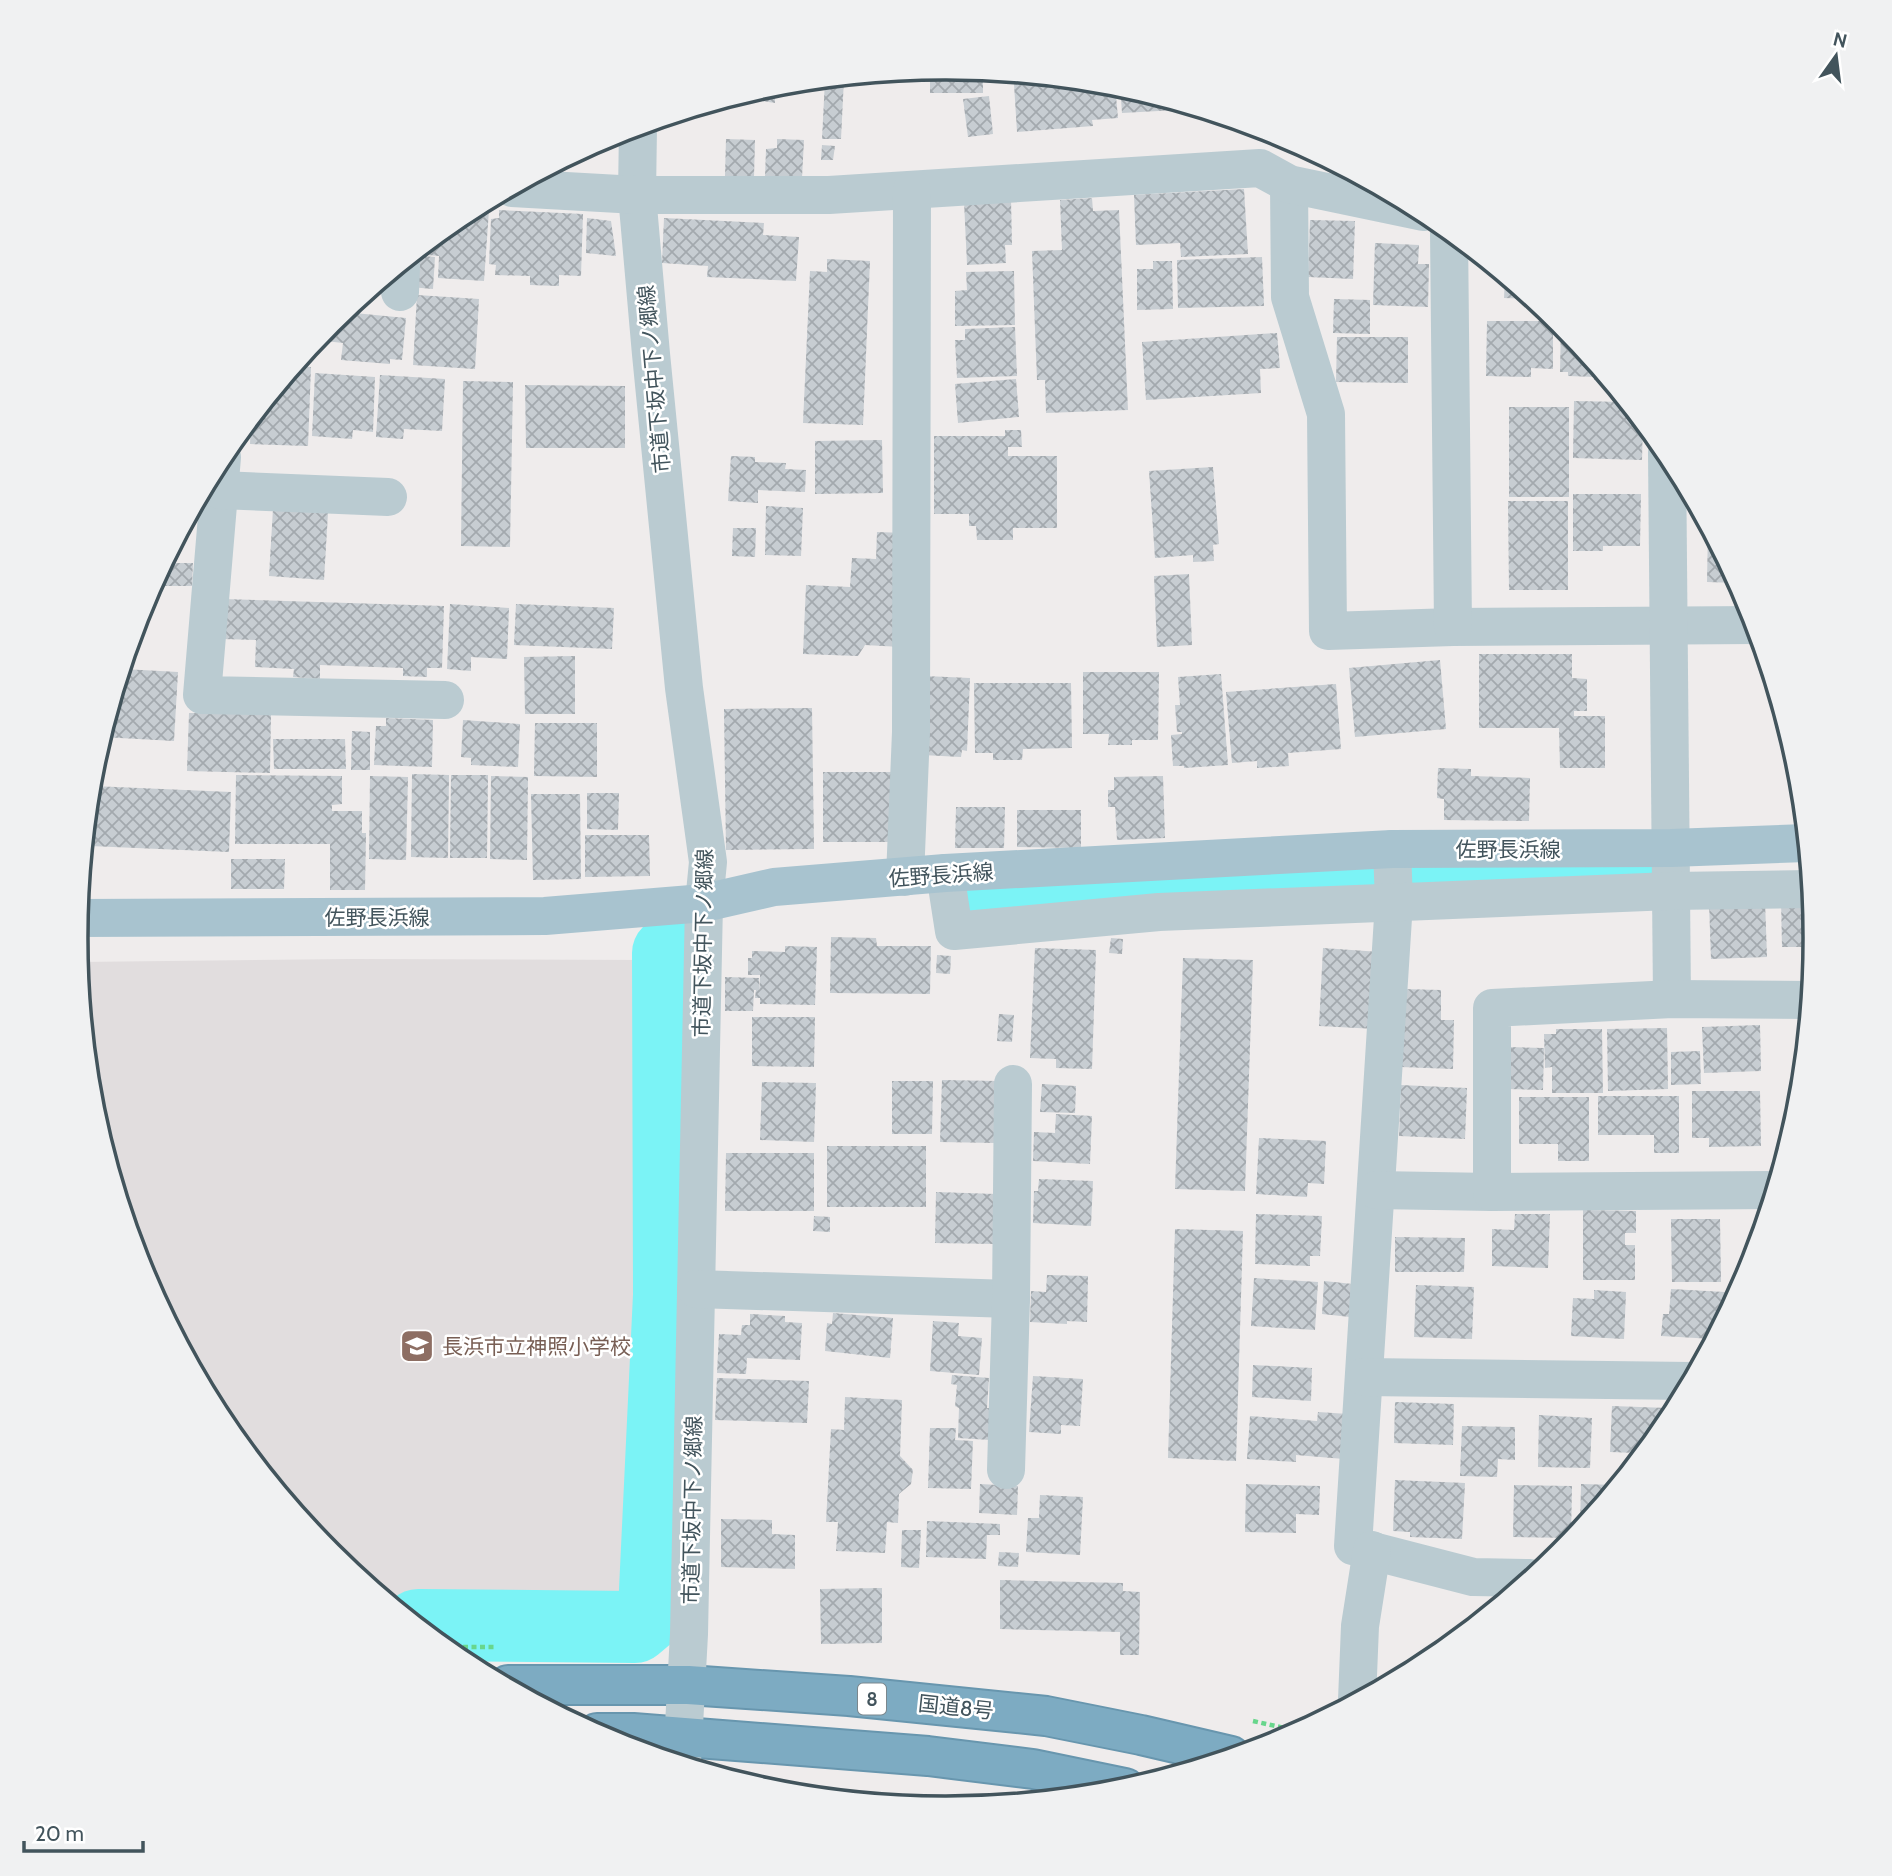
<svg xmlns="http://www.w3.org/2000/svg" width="1892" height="1876" viewBox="0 0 1892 1876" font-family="Cabin,'Noto Sans JP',sans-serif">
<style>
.education{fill:#e1ddde}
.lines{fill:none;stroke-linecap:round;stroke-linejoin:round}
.river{stroke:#7bf3f6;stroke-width:72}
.building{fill:url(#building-cross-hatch)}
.highway-casing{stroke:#6896ae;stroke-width:42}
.path{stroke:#68d68c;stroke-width:4.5;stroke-dasharray:5 3.5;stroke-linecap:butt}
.minor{stroke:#bacbd1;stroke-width:38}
.major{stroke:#a8c3cf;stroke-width:38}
.highway{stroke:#7dabc2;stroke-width:38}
.labels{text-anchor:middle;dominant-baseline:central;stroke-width:5;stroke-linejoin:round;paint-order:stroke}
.shield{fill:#fff;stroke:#7b878d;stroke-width:2}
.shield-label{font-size:19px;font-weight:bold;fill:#42545c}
.street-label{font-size:21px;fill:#42545c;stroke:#fff}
.education-label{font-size:21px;fill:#785e54;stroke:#fff;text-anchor:start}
.rim{fill:none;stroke:#42545c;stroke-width:3.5}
</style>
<defs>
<pattern id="building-cross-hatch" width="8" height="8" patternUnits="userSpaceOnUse" patternTransform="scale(1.75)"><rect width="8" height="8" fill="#c7cdd2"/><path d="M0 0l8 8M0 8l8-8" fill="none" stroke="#a3a9ae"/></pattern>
</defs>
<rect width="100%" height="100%" fill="#efecec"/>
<polygon class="education" points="353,959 647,960 655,1193 647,1606 626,1617 406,1615 331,1553 223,1421 142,1270 93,1107 79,962"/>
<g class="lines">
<g class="river">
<polyline points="968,901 1371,881 1625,874"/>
<polyline points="418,1625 635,1627 654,1611 669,1295 668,953"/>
</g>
</g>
<g class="building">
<polygon points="946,68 983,72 983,93 930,93 930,70"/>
<polygon points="1023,76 1115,85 1118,118 1092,120 1093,126 1017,132 1014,84 1024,83"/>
<polygon points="844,78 841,139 822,139 825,80"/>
<polygon points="787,84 784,97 775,96 775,103 736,97"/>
<polygon points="1120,86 1195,109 1122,113"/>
<polygon points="989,96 993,134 968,137 963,99"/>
<polygon points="726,139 755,140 754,177 725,176"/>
<polygon points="777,139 804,140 802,178 765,177 766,149 777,148"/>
<polygon points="822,145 835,146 833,160 821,160"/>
<polygon points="1244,189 1248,254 1181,257 1180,243 1136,245 1134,195"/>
<polygon points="1092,198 1093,211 1119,210 1128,410 1046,413 1045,380 1037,380 1032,251 1062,250 1060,200"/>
<polygon points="1011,199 1012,245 1005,245 1006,263 967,265 964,201"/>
<polygon points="474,209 489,210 484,281 438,278 439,256 427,255 428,244 463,215"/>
<polygon points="499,210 583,214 581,276 559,275 559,286 530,285 530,276 495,275 496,265 489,264 491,219 499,218"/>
<polygon points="587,218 611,221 616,256 586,253"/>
<polygon points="664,218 764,223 763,235 799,237 796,281 707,277 708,266 662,263"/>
<polygon points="1310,220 1355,221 1353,279 1308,277"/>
<polygon points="1375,243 1419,245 1418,264 1429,264 1428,307 1373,305"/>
<polygon points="413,255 435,257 433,289 410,287"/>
<polygon points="1262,257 1264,306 1178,308 1177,260"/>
<polygon points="827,259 870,261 863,425 803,423 810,271 827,272"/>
<polygon points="1153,261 1172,261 1173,309 1137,310 1137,269 1153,269"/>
<polygon points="1014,271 1015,325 955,326 955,291 967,290 966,272"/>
<polygon points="392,273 390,295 367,293"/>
<polygon points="1505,277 1507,279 1531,299 1504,298"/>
<polygon points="417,295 479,299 475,369 413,365"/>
<polygon points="1334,299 1370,300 1370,334 1333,333"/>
<polygon points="344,312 406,318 402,360 390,359 390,364 341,360 343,343 325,341 326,329"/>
<polygon points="1487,321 1553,321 1553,369 1531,368 1531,377 1486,376"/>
<polygon points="1561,323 1608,380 1594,380 1595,377 1568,376 1568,372 1560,372"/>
<polygon points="1015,327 1017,376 957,378 955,340 965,340 965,329"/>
<polygon points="1277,333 1280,368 1260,369 1261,393 1146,400 1142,342"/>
<polygon points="1337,337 1408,337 1408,383 1336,382"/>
<polygon points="295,366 311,367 308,446 250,444 251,421"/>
<polygon points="315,373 375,377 373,432 353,430 352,439 312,436"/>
<polygon points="380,375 445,379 442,431 404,429 403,439 376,437"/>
<polygon points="1016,379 1019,417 958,423 955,384"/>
<polygon points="463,381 513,382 510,547 461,546"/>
<polygon points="525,385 625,386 625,448 526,448"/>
<polygon points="1574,401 1626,402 1643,423 1642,460 1573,458"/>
<rect x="1509" y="407" width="60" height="90"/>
<polygon points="1005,430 1021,430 1022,447 1008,447 1008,456 1057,456 1057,528 1013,528 1013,540 977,540 976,526 969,526 969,514 934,514 934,436 1005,436"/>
<polygon points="882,440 883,493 815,494 815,441"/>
<polygon points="731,456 755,457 755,462 786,463 785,469 806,470 805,492 758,490 758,503 728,501"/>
<polygon points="1213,467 1219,544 1213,545 1214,561 1193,562 1193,555 1155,558 1149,471"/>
<polygon points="1573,494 1641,494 1640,546 1603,546 1603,551 1573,551"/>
<polygon points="1508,501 1568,501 1568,590 1509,590"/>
<polygon points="766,506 803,508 801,556 765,555"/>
<polygon points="273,509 328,513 324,580 269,576"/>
<polygon points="187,522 185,543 176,543 179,537"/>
<polygon points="1708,527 1720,550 1738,583 1707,582"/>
<polygon points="733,528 756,528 755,557 732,556"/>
<polygon points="877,532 906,533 901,647 865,645 858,656 803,654 806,585 850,587 852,558 876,559"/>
<polygon points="165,563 193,563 192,586 152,586"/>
<polygon points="1189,574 1192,645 1157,647 1154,576"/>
<polygon points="223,599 444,606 442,668 427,668 427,677 403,676 403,668 320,665 320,679 293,677 294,669 255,667 256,640 222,639"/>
<polygon points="450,604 509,608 507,659 471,657 471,671 447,669"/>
<polygon points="516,604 614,608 612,649 514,645"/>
<polygon points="1479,654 1572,654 1572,678 1587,679 1587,711 1574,711 1574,716 1605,716 1605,768 1560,768 1559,728 1479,728"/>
<polygon points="575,656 575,714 525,714 524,657"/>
<polygon points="1440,660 1446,729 1355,737 1349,668"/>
<polygon points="123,669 178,672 174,741 102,737"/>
<polygon points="1083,672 1159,672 1158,740 1132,740 1132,745 1108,745 1109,734 1083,734"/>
<polygon points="1221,674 1228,765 1184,768 1184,766 1173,766 1171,735 1182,734 1182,732 1177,732 1175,705 1180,705 1178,677"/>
<polygon points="925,676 970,678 967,751 962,750 961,757 922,755"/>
<polygon points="974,683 1071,683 1072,748 1023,749 1022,760 993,760 993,753 975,753"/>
<polygon points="1336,684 1341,749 1288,753 1289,766 1257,768 1257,761 1232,763 1226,692"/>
<polygon points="812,708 814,849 726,850 724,709"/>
<polygon points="189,713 271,714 270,773 187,771"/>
<polygon points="386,718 433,720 432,767 374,765 376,726 386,726"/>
<polygon points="463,720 520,724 518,767 471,765 471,758 461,757"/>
<polygon points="535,723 597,723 597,777 534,776"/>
<polygon points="352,731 370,732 370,770 351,770"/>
<polygon points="273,739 345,739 346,769 274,769"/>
<polygon points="1438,768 1471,769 1471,776 1530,778 1529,821 1444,820 1444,799 1437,798"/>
<polygon points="823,772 891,772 892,842 823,842"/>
<polygon points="412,774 449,775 448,858 411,857"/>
<polygon points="236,775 342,776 342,804 332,805 332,811 362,811 362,833 366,833 365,890 330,890 330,844 235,844"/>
<polygon points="451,775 488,775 487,858 450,858"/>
<polygon points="370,776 408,777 406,860 369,859"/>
<polygon points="491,776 528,777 527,860 490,859"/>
<polygon points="1163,776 1165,838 1117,840 1115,807 1108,807 1108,790 1114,790 1114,777"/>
<polygon points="93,786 231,792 229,852 90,846"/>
<polygon points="587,793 619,793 618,830 587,829"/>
<polygon points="531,794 580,794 581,879 533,880"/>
<polygon points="956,807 1005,807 1004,848 955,848"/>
<polygon points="1017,810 1081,810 1081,848 1017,847"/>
<polygon points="585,835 649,835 650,876 585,877"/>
<polygon points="231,859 285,859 284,889 231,889"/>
<polygon points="1781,899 1812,899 1815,947 1782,947"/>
<polygon points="1765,901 1767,957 1711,959 1709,903"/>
<polygon points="831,937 876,938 877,946 931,946 930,994 830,993"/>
<polygon points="1111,938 1123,939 1122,954 1109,953"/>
<polygon points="785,946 817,947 815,1005 760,1004 760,998 755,998 756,990 754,990 753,1011 725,1011 725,977 759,978 760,991 760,975 748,975 748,958 752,958 752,951 785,952"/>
<polygon points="1035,948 1096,950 1092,1069 1056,1068 1056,1059 1030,1058"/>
<polygon points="1323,948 1380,952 1376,1029 1319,1026"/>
<polygon points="937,955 951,956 950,974 936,973"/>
<polygon points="1183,958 1253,960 1245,1191 1175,1189"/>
<polygon points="1403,989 1441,990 1441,1020 1454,1020 1453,1069 1401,1067"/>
<polygon points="999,1014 1014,1015 1012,1042 997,1041"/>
<polygon points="752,1017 815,1017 814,1067 752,1066"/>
<polygon points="1760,1025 1761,1071 1704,1073 1702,1027"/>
<polygon points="1667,1028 1668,1089 1608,1091 1607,1029"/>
<polygon points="1556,1029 1602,1029 1603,1093 1552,1093 1552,1067 1545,1068 1544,1034 1556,1034"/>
<polygon points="1508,1047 1544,1048 1543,1090 1507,1089"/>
<polygon points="1700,1051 1701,1084 1671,1085 1671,1052"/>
<polygon points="942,1080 998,1081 996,1143 940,1142"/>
<polygon points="892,1081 933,1081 932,1134 892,1134"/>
<polygon points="762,1082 816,1083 814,1142 760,1140"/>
<polygon points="1042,1084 1076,1086 1075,1113 1040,1112"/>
<polygon points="1401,1085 1467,1088 1465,1139 1399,1136"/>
<polygon points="1692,1091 1760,1091 1761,1146 1709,1147 1709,1138 1692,1138"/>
<polygon points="1598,1096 1679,1096 1679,1153 1654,1153 1654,1135 1598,1135"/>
<polygon points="1519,1097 1589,1097 1589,1161 1558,1161 1558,1144 1519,1144"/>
<polygon points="1056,1114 1092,1116 1090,1164 1033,1161 1034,1132 1055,1133"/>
<polygon points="1259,1138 1326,1141 1324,1184 1308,1183 1307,1197 1256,1194"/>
<rect x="827" y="1146" width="99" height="61"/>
<polygon points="726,1153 814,1153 814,1211 725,1211"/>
<polygon points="1039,1179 1093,1181 1091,1226 1033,1223 1034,1191 1038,1191"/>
<polygon points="936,1192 996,1194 995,1244 935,1243"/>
<polygon points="1583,1210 1636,1211 1636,1233 1625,1233 1625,1245 1635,1245 1635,1280 1583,1280"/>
<polygon points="1256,1214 1322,1216 1320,1256 1310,1256 1310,1266 1255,1264"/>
<polygon points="1515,1214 1550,1214 1548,1268 1492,1266 1492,1229 1514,1230"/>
<polygon points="814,1216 830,1217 830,1232 813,1231"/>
<polygon points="1671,1219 1720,1219 1721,1282 1672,1282"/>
<polygon points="1765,1221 1755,1254 1754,1254 1753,1222"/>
<polygon points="1175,1229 1243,1231 1236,1461 1168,1458"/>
<polygon points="1395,1237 1465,1238 1464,1272 1395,1272"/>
<polygon points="1047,1275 1088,1276 1087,1322 1067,1321 1067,1324 1030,1322 1031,1291 1046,1292"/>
<polygon points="1254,1278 1318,1282 1315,1330 1251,1326"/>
<polygon points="1324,1281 1353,1284 1350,1317 1322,1314"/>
<polygon points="1416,1285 1474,1287 1472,1339 1414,1337"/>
<polygon points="1671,1289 1725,1292 1723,1321 1713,1339 1661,1336 1663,1314 1669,1314"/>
<polygon points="1594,1290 1626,1292 1624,1339 1571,1336 1573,1298 1594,1299"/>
<polygon points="833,1313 893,1318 890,1358 825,1351 827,1323 832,1324"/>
<polygon points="750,1314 785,1316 785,1322 802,1323 800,1360 747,1358 746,1374 717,1373 719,1334 741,1335 742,1325 750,1325"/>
<polygon points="933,1321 959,1323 958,1336 982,1338 979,1375 930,1371"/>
<polygon points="1253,1365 1312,1368 1311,1401 1252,1397"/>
<polygon points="952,1375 989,1378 987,1408 992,1408 990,1440 958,1438 959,1408 955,1406 957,1385 951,1384"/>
<polygon points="1033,1376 1083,1379 1080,1426 1061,1425 1061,1434 1029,1432"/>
<polygon points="717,1378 809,1381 807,1423 715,1420"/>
<polygon points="845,1397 902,1400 900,1456 913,1470 911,1484 899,1494 898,1523 887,1522 885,1553 836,1551 838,1522 826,1522 831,1429 844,1430"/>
<polygon points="1395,1402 1454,1404 1453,1445 1394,1443"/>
<polygon points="1612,1406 1668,1408 1667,1423 1649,1446 1636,1446 1636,1453 1610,1452"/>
<polygon points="1318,1412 1348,1414 1344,1459 1296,1455 1296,1462 1247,1459 1250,1416 1317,1421"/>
<polygon points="1539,1415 1592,1418 1590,1468 1538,1467"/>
<polygon points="1462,1426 1515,1427 1515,1460 1498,1459 1497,1477 1460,1476"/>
<polygon points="930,1428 956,1428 955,1440 973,1441 971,1489 928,1488"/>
<polygon points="1395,1480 1465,1483 1462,1539 1410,1537 1410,1532 1393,1531"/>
<polygon points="980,1484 1018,1486 1017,1515 979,1513"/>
<polygon points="1246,1484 1320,1486 1319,1515 1296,1514 1296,1533 1245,1532"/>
<polygon points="1581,1484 1617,1485 1580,1530"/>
<polygon points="1514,1485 1572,1486 1571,1538 1513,1537"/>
<polygon points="1040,1495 1083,1497 1080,1555 1026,1552 1028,1518 1039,1518"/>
<polygon points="721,1519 772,1520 772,1534 795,1535 795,1569 721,1567"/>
<polygon points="927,1521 1000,1524 1000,1535 987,1535 986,1559 926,1557"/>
<polygon points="902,1530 921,1530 919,1568 901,1567"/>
<polygon points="999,1552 1019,1553 1018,1567 998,1566"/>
<polygon points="1000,1580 1123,1583 1123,1591 1140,1592 1139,1655 1120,1655 1120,1632 1000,1629"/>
<polygon points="882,1588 882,1643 821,1644 820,1589"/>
</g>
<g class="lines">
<g class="highway-casing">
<g id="highway">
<polyline points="508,1685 688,1685 849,1696 1046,1716 1141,1735 1231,1756"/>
<polyline points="597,1733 633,1733 928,1756 1033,1769 1125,1788"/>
</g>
</g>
<g class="path">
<polyline points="446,1647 494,1647"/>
<polyline points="1253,1721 1298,1731"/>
</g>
<g class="minor">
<polyline points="638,127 637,195 651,354 684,688 708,862 704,903 689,1634 682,1762"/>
<polyline points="1289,184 1290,297 1326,414 1328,631 1453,627 1756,625"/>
<polyline points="512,188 637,195 829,195 1260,168 1289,184 1423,212"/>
<polyline points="1449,231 1453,627"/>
<polyline points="400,292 401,265"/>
<polyline points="1667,452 1672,999"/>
<polyline points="222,457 202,695 445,700"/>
<polyline points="220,490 388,497"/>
<polyline points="1392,849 1394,902 1353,1546 1473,1577 1530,1578"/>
<polyline points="945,873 954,931 1159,912 1671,891 1811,889"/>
<polyline points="905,877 911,732 912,190"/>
<polyline points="1376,1190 1492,1192"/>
<polyline points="1774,1190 1492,1192 1492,1008 1672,999 1810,1000"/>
<polyline points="696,1289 1011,1299"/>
<polyline points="1364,1377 1691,1381"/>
<polyline points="1006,1470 1011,1299 1013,1084"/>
<polyline points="1357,1700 1360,1626 1372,1550"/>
</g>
<polyline class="major" points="78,918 545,916 704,903 774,887 945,873 1392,849 1671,848 1806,843"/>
<use href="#highway" class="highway"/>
</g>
<defs>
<g id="school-square" transform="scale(1.75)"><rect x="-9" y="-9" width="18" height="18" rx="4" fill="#8d6e63" stroke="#fff"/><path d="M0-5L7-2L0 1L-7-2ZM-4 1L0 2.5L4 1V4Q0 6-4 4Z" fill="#fff"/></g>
</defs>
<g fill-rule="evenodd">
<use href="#school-square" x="417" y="1346"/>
</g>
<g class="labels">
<rect class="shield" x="858" y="1683.5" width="28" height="31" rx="5"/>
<g class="shield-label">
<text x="872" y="1699">8</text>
</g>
<g class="street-label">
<text transform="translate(654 379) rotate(-95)">市道下坂中下ノ郷線</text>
<text x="1508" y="849">佐野長浜線</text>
<text transform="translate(941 875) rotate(-4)">佐野長浜線</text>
<text x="377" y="917">佐野長浜線</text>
<text transform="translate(703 943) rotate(-89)">市道下坂中下ノ郷線</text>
<text transform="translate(692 1510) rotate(-89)">市道下坂中下ノ郷線</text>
<text transform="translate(956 1707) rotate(6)">国道8号</text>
</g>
<g class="education-label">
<text x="442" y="1346">長浜市立神照小学校</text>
</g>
</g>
<path d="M0 0H1892V1876H0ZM945 80H946A857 857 0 0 1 1803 937V939A857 857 0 0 1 946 1796H945A857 857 0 0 1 88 939V937A857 857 0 0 1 945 80Z" fill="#f0f1f2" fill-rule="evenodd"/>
<path class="rim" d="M945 80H946A857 857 0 0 1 1803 937V939A857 857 0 0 1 946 1796H945A857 857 0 0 1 88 939V937A857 857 0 0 1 945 80Z"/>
<g transform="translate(1836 56) rotate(14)" stroke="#ffffff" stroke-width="5" paint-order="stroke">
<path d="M0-5L12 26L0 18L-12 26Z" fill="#42545c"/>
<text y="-10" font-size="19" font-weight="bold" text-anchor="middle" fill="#42545c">N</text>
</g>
<path d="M24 1841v10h119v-10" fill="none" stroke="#42545c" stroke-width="3.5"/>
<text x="35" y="1841" font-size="21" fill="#42545c" stroke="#ffffff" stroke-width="5" paint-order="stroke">20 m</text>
</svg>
